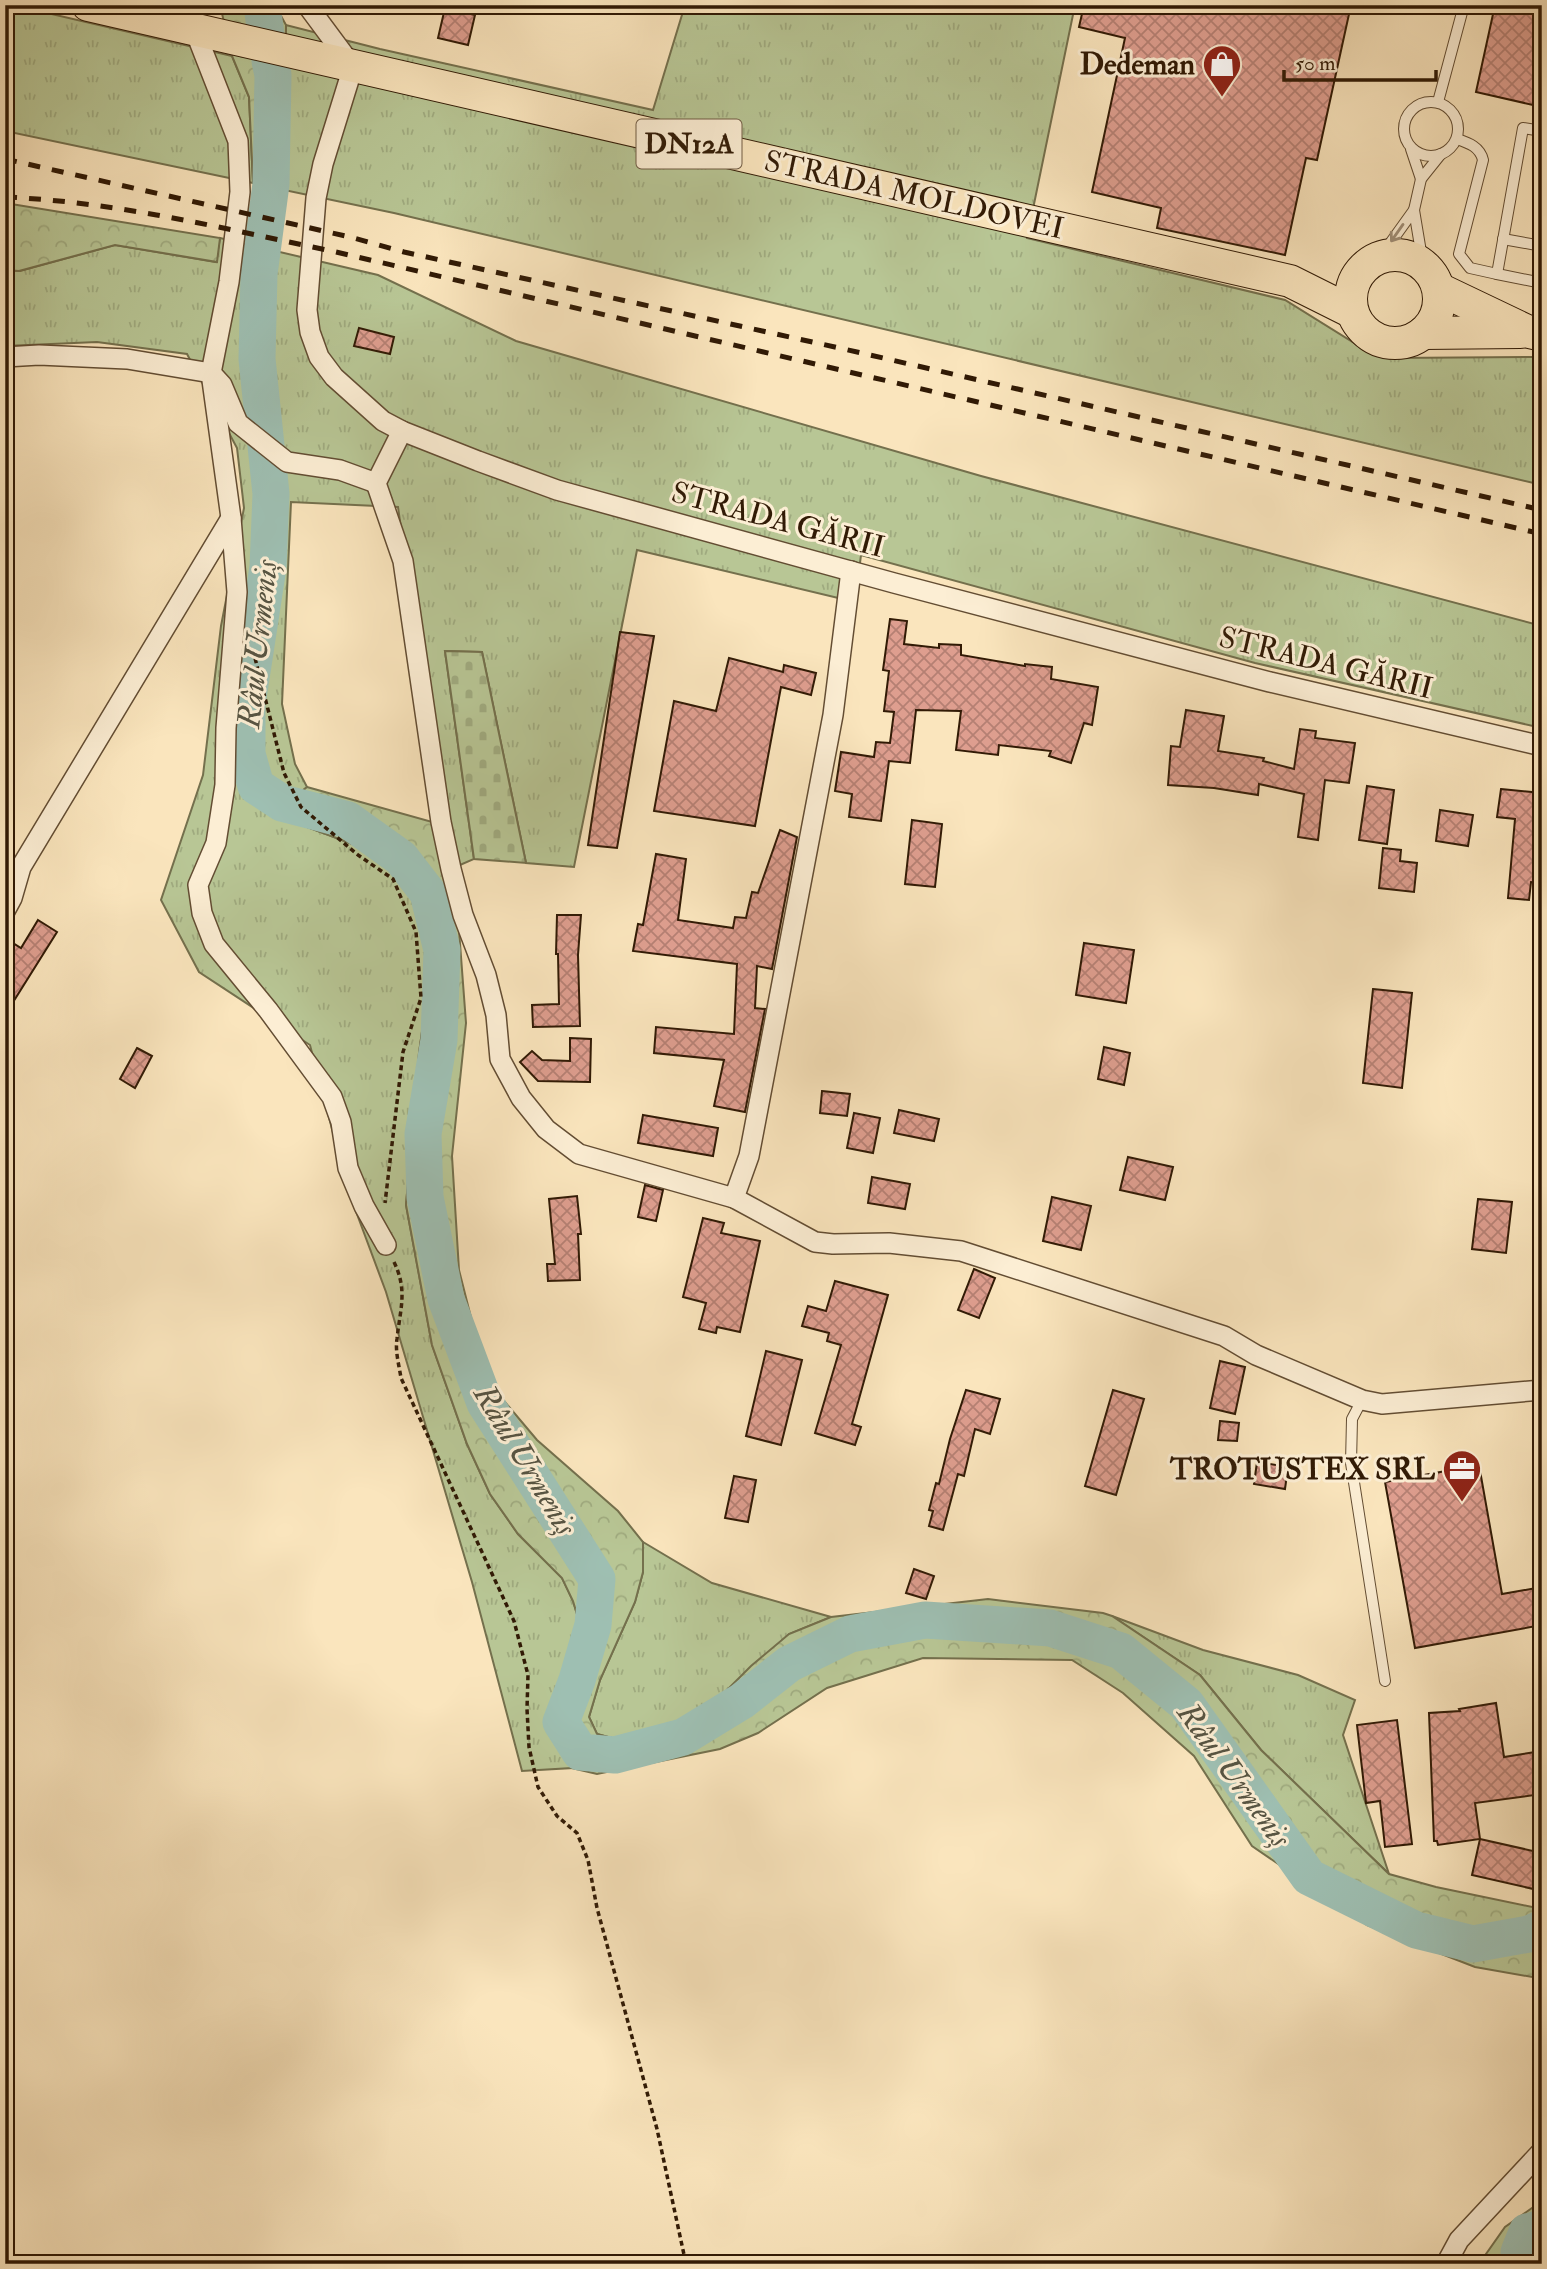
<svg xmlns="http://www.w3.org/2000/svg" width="1547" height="2269" viewBox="0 0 1547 2269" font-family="'IM FELL Double Pica',serif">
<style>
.grass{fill:url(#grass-tufts);stroke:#74704d;stroke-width:2}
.forest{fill:url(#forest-crowns);stroke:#74704d;stroke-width:2}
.cemetery{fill:url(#cemetery-stones);stroke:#74704d;stroke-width:2}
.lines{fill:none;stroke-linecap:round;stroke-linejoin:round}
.river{stroke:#9ebfb2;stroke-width:37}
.building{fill:url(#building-cross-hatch);stroke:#311a05;stroke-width:2}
.service-casing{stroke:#634d33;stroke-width:12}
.minor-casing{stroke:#634d33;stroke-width:22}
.primary-casing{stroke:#311a05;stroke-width:34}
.path{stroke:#311a05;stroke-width:3.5;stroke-dasharray:5 3.5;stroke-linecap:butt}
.service{stroke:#fceed4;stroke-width:10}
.minor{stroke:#fceed4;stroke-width:19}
.primary{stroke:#fae5bd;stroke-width:32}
.rail{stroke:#311a05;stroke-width:5;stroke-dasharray:12 12;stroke-linecap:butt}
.oneway{stroke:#a18f77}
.labels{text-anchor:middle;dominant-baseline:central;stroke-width:6;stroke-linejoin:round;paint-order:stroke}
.shield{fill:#fceed4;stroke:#6e5a43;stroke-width:2}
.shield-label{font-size:28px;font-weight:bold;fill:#311a05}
.poi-label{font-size:30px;font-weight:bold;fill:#311a05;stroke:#fceed4;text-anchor:end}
.street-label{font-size:30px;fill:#311a05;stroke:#fceed4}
.water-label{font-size:32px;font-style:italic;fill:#575442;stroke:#fceed4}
</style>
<defs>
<pattern id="grass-tufts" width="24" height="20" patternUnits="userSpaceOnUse" patternTransform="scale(1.75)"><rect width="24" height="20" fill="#b8c695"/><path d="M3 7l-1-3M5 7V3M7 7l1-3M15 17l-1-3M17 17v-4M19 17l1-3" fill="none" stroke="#9faa7f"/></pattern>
<pattern id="forest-crowns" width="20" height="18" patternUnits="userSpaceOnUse" patternTransform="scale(1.75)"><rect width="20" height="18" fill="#b8c695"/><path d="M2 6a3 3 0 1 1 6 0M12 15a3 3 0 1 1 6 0" fill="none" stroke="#9faa7f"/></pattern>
<pattern id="cemetery-stones" width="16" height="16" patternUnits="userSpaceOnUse" patternTransform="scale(1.75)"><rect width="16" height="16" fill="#b8c695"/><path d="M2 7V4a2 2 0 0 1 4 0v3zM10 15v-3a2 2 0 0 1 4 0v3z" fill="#9faa7f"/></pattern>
<pattern id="building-cross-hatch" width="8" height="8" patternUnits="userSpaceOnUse" patternTransform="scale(1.75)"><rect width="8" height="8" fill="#de9e8f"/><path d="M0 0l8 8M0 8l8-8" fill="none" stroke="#b58073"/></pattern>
</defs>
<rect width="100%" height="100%" fill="#fae5bd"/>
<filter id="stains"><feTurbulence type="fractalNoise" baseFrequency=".00286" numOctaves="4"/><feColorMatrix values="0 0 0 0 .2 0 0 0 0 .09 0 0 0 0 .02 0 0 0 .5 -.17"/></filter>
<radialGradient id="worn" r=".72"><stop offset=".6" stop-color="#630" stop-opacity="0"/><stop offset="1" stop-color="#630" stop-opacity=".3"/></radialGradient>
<g class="grass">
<polygon points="5,5 13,5 232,56 249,97 253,183 5,131"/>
<polygon points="685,5 1075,5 1027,238 1285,300 1356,344 1391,358 1542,357 1542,485 394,213 284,190 286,25 380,49 653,110"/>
<polygon points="220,238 378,275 516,341 981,476 1542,626 1542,728 1255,663 861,555 855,602 637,550 574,867 526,863 482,652 445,651 474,859 453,868 443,825 398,507 291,502 282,704 295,764 307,787 301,792 302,825 379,854 407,881 419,911 432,960 419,1053 406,1205 432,1345 467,1444 490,1494 518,1534 562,1578 573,1601 579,1621 572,1651 558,1745 572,1768 522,1771 472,1582 386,1292 348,1190 310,1045 199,972 161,900 203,775 221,626 244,508 237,448 187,354 97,342 5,346 5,270 20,271 115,245 216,262"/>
<polygon points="643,1542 712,1583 831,1617 789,1634 698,1719 665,1731 623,1741 597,1734 589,1717 600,1680 635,1602 643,1572"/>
<polygon points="1112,1616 1203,1650 1298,1675 1355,1700 1343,1735 1389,1874 1261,1750 1200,1675"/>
</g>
<g class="forest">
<polygon points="220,5 275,5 286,25 284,190 253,183 249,97 232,56"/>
<polygon points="5,203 220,238 217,262 115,245 19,271 5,270"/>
<polygon points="307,787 443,825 459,930 466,1023 452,1156 459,1270 479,1349 499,1395 537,1440 618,1511 643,1542 643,1572 635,1602 600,1680 589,1717 597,1734 623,1741 665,1731 698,1719 751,1666 789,1634 831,1617 988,1599 1103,1613 1112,1616 1200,1675 1261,1750 1389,1874 1436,1887 1542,1909 1542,1977 1538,1978 1475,1967 1367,1925 1252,1846 1194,1756 1123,1693 1072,1660 923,1658 827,1688 758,1733 720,1749 597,1774 572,1768 558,1745 557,1703 579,1621 573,1601 562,1578 518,1534 490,1494 467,1444 432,1345 406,1205 419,1053 432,960 419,911 407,881 379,854 302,825 301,792"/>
<polygon points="1542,2201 1542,2264 1479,2264 1505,2227"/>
</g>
<polygon class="cemetery" points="445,651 482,652 526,863 474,859"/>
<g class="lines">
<g class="river">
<polyline points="262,5 266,35"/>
<polyline points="270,61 273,75 271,184 259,274 257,359 271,494 268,567 247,704 247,754 256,786 282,803 348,820 401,858 428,893 442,950 439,1040 423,1134 425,1197 446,1299 485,1403 597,1579 593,1625 577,1680 561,1722 580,1752 615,1755 683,1737 742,1701 789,1664 850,1634 925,1620 1050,1628 1121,1651 1186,1704 1309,1877 1416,1930 1473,1944 1529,1934 1542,1928"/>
<polyline points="1522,2264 1519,2252 1527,2232 1542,2228"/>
</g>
</g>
<g class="building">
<polygon points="1084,5 1351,5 1317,160 1306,158 1285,255 1157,228 1161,208 1092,192 1125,38 1079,27"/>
<polygon points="1495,5 1542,5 1542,107 1476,92"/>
<polygon points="445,8 475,15 468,45 438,38"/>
<polygon points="359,328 394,337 390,354 354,346"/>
<polygon points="890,619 907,621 904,644 939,648 939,644 961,645 961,655 1025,666 1025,664 1052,667 1051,679 1098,687 1092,725 1084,723 1071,763 1049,756 1051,751 999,745 998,755 956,750 961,711 916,710 910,763 889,761 881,821 849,817 852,794 835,791 841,752 874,757 876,742 890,743 894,712 884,711 889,671 883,670"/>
<polygon points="620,632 654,636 617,848 588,845"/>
<polygon points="729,658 783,672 784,665 816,673 811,695 781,687 755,826 654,811 674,701 716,711"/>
<polygon points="1186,710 1224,716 1218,751 1264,758 1263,761 1294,769 1300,729 1316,731 1315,738 1355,743 1349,783 1325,780 1318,840 1298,837 1304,794 1259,784 1258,795 1214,788 1168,785 1171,746 1180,747"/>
<polygon points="1367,786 1394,790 1387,844 1359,840"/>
<polygon points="1501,789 1542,793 1542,883 1531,882 1529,900 1508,898 1515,819 1497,817"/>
<polygon points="1440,810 1473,815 1468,846 1436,841"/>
<polygon points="912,820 942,824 935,887 905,884"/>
<polygon points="780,830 797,837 772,969 757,966 755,1008 765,1009 745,1112 714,1106 724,1060 654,1053 656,1027 734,1034 737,964 633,951 638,924 643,925 656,854 686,859 678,920 733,928 735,917 746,918 752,892 758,893"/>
<polygon points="1383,848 1401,850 1400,861 1417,863 1414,892 1379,888"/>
<polygon points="557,915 581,915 578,955 580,1026 533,1027 532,1005 559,1004 558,954 556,954"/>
<polygon points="38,920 57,932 5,1015 5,938 21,948"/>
<polygon points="1084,943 1134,950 1126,1003 1076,995"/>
<polygon points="1373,989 1412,993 1402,1088 1363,1083"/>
<polygon points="570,1038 591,1039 590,1082 538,1081 520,1062 532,1051 542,1060 570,1061"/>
<polygon points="1104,1047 1130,1053 1124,1085 1098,1079"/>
<polygon points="137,1048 152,1056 135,1088 120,1079"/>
<polygon points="822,1091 850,1094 847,1116 820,1113"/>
<polygon points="899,1110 939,1119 934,1141 894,1133"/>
<polygon points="854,1113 880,1118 873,1153 847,1148"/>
<polygon points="643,1115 718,1128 713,1156 638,1143"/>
<polygon points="1128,1157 1173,1167 1165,1200 1120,1190"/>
<polygon points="872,1177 910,1184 905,1209 868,1203"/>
<polygon points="645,1185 663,1190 656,1221 638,1217"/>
<polygon points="577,1196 581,1234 578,1234 580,1280 548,1281 547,1264 555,1264 549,1199"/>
<polygon points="1052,1197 1091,1206 1081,1250 1043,1241"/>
<polygon points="1478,1199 1512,1202 1506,1253 1472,1249"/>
<polygon points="703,1218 724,1223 721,1233 760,1241 740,1332 717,1327 716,1333 699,1329 706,1303 683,1297"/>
<polygon points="974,1269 995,1278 979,1318 958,1310"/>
<polygon points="835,1281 888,1295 852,1424 861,1427 855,1445 815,1433 841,1345 827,1341 829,1333 802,1326 808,1306 826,1311"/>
<polygon points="766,1351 802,1360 781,1445 746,1436"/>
<polygon points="1220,1361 1245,1367 1235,1414 1210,1408"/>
<polygon points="966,1390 1000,1399 990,1434 975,1429 964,1476 958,1474 943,1530 929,1526 933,1511 929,1510 936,1483 939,1484 950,1439"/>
<polygon points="1113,1390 1144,1399 1116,1495 1085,1486"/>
<polygon points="1220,1421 1239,1423 1237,1441 1218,1440"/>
<polygon points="1257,1462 1288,1467 1285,1489 1254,1484"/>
<polygon points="1479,1465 1502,1594 1542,1587 1542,1625 1415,1648 1385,1482"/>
<polygon points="734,1476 756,1480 748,1522 725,1518"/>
<polygon points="914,1569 934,1576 926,1599 906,1593"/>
<polygon points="1496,1703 1504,1757 1542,1751 1542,1794 1475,1803 1480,1839 1438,1845 1437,1841 1434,1841 1429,1713 1460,1711 1459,1709"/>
<polygon points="1397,1720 1412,1844 1385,1847 1380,1801 1366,1803 1357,1725"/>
<polygon points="1480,1839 1542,1853 1542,1891 1472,1875"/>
</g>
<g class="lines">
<g class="service-casing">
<g id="service">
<circle cx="1431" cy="129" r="27"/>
<polyline points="1438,102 1464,5"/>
<polyline points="1542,131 1523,128 1497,274 1542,283"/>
<path d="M1457,139C1469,143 1480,147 1483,160L1459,254L1470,268L1497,274"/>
<polyline points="1411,149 1421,179"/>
<polyline points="1503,239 1542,246"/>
<polyline points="1381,256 1414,210"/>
<polyline points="1423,264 1414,210 1421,179 1441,154"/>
<polyline points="1362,1400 1352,1419 1351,1463 1385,1681"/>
</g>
</g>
<g class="minor-casing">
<g id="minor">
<polyline points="307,5 353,67 323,164 316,198 307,310 310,332 319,357 334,377 383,421 402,431 478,461 557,490 894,583 1270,682 1542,746"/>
<polyline points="195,31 238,141 240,192 229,282 211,373 231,518 237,592 226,728 225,785 216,843 198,885 202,913 214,944 268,1010 332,1097 341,1122 348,1168 364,1206 386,1245"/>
<polyline points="5,357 39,355 127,359 211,373 222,385 238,423 287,462 340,470 376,483"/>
<polyline points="402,431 376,483 403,561 441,822 451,869 463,915 486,975 496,1015 500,1059 521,1098 546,1129 579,1154 734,1198 815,1242 833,1244 889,1243 961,1251 1224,1336 1256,1355 1362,1400 1382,1404 1542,1390"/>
<polyline points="5,911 12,898 21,867 231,518"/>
<polyline points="734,1198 749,1156 833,715 851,571"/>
<polyline points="1446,2264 1459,2240 1542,2151"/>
</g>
</g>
<g class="primary-casing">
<g id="primary">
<polyline points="88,5 1290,281 1352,312"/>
<circle cx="1395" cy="299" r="44"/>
<polyline points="1439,289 1529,332 1542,335"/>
<polyline points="1423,333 1520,332"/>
</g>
</g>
<g class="path">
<polyline points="253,650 284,773 301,807 358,855 393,879 416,932 421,998 403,1052 385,1203"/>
<path d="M394,1262C408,1291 400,1309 397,1339C395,1351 399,1365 401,1378L514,1621L528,1675L527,1709L529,1747L538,1787L557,1816L577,1833L588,1860L597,1908L657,2129L686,2264"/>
</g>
<use href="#service" class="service"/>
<use href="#minor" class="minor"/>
<use href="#primary" class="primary"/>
<g class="rail">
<polyline points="5,159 350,237 404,252 844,349 1542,510"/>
<path d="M5,197C118,202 226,229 336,252L1542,534"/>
</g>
</g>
<defs><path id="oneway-shaft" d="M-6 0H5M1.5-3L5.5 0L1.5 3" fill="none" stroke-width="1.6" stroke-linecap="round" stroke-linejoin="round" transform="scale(1.75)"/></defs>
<use class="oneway" href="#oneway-shaft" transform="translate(1397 233) rotate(125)"/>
<defs>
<g id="shop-pin" transform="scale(2.0125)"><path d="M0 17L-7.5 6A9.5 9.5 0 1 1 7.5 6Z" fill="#8f2418" stroke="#fceed4"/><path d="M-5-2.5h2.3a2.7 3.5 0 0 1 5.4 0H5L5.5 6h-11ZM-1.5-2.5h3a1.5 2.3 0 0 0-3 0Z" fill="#fff"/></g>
<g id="office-pin" transform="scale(2.0125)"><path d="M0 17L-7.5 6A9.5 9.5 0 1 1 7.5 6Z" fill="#8f2418" stroke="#fceed4"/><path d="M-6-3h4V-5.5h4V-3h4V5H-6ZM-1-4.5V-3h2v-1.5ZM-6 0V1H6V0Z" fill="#fff"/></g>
</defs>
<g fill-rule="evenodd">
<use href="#shop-pin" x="1222" y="64"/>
<use href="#office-pin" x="1462" y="1469"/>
</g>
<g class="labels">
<rect class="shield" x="636.5" y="119.5" width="105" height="49" rx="5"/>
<g class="shield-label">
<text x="689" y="144">DN12A</text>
</g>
<g class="poi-label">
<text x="1195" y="64">Dedeman</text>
<text x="1435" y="1469">TROTUSTEX SRL</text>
</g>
<g class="street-label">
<text transform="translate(914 195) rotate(13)">STRADA MOLDOVEI</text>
<text transform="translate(778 520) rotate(15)">STRADA GĂRII</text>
<text transform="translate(1326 663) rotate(14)">STRADA GĂRII</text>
</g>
<g class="water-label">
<text transform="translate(258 644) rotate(-84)">Râul Urmeniș</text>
<text transform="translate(525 1460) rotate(59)">Râul Urmeniș</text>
<text transform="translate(1234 1775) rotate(54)">Râul Urmeniș</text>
</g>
</g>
<rect width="1547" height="2269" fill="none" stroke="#fae5bd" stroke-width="28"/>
<rect x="7" y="7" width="1533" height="2255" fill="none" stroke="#311a05" stroke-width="3.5"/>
<rect x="14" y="14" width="1519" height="2241" fill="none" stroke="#311a05" stroke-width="2"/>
<path d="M1284 70v10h152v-10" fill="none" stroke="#311a05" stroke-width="3.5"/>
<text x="1295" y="70" font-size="21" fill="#311a05" stroke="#fceed4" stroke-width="5" paint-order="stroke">50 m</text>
<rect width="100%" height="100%" filter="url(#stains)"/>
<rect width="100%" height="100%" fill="url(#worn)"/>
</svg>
